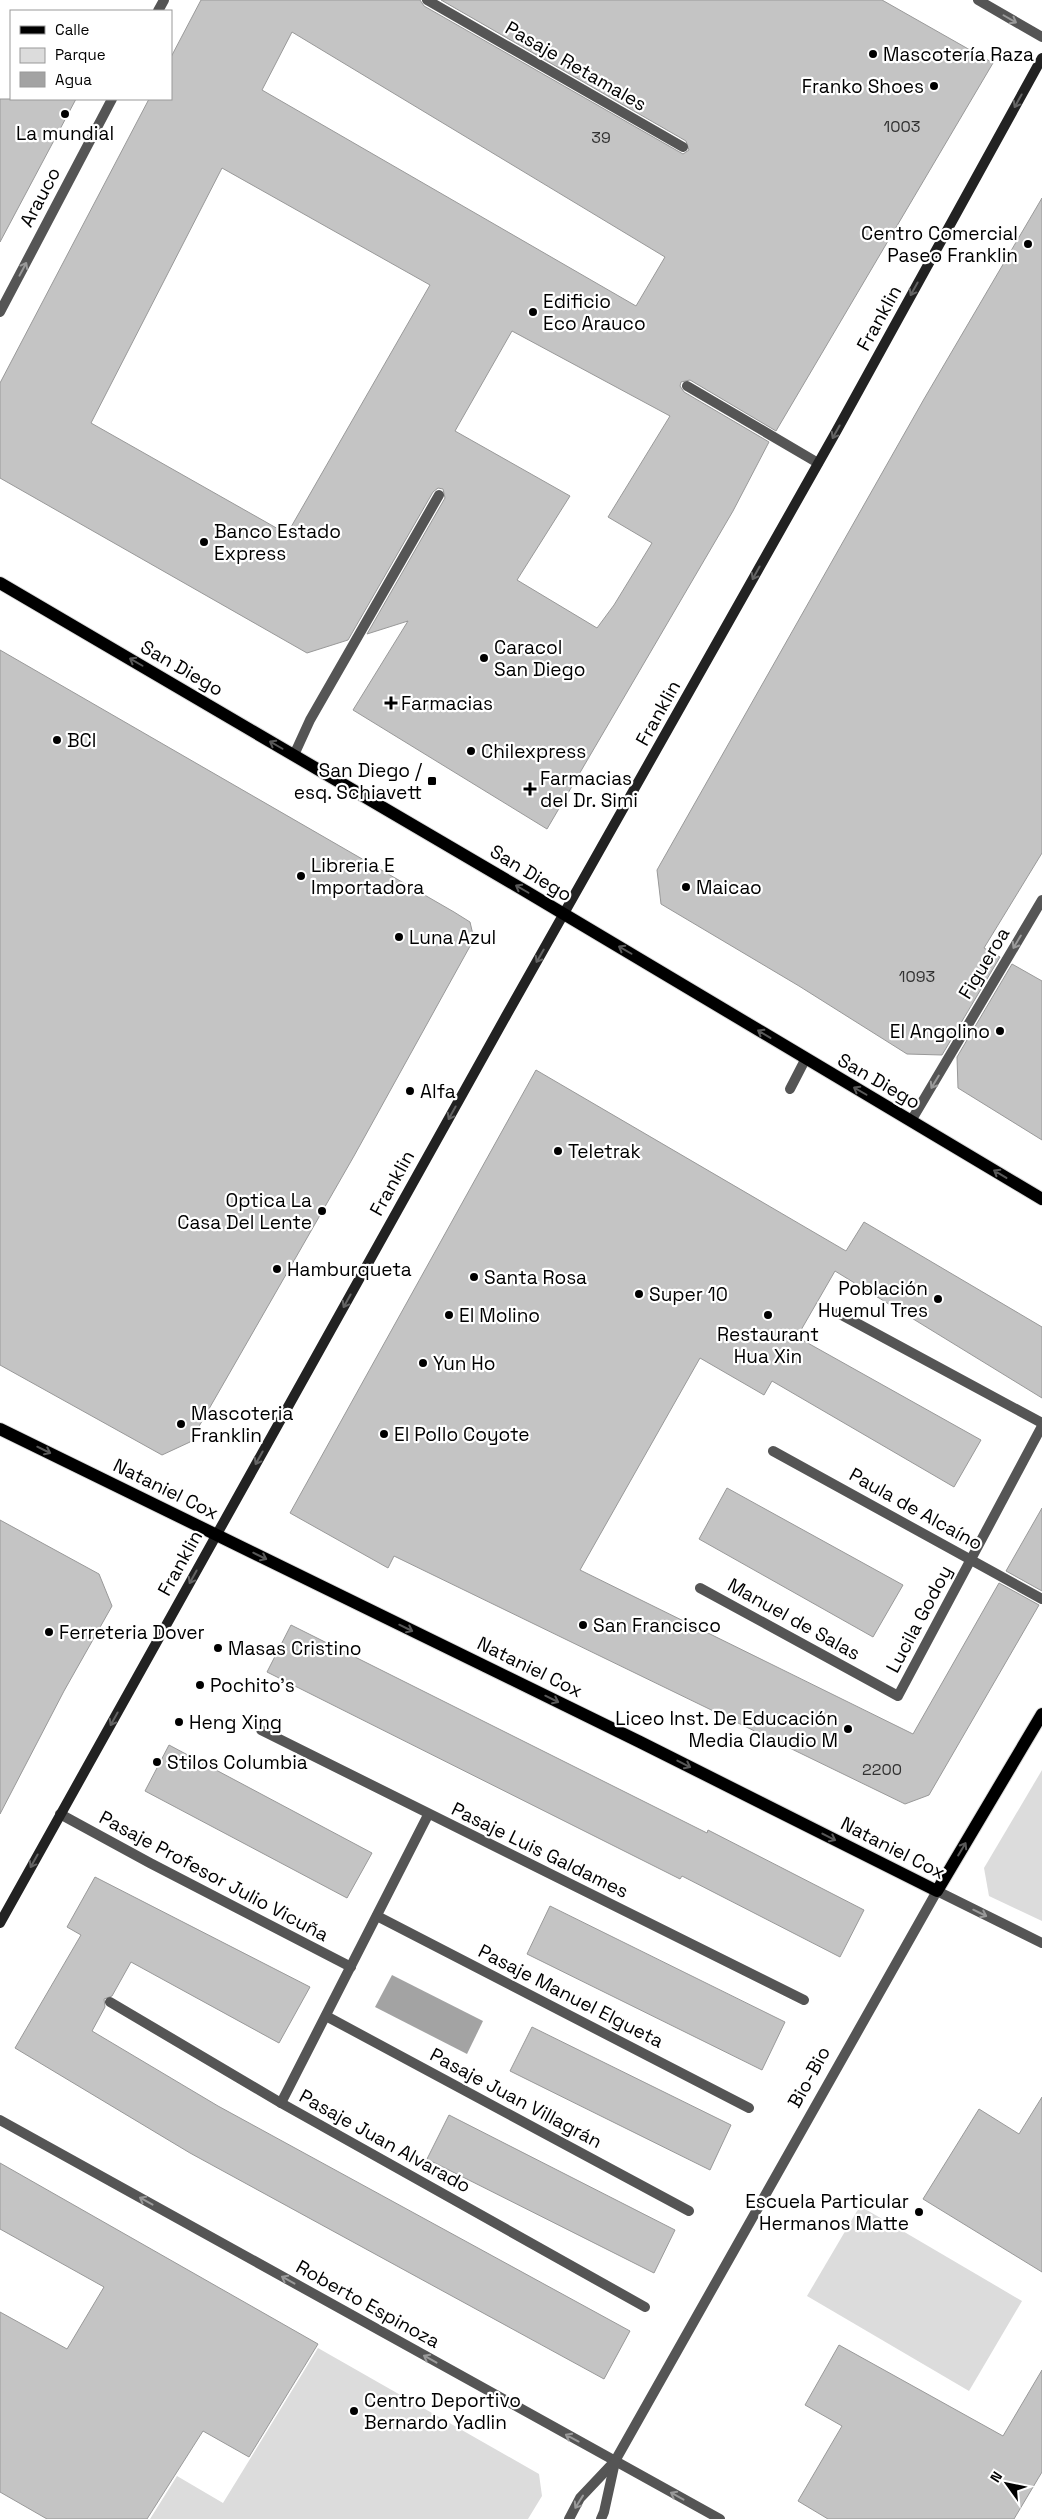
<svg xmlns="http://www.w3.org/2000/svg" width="1042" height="2519" viewBox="0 0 1042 2519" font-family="'Space Grotesk',sans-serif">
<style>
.green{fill:#dcdcdc}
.water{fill:#a3a3a3}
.building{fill:#c4c4c4;stroke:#999;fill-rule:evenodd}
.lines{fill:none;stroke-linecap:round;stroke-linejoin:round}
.primary-casing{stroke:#dbdbdb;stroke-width:14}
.service{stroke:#555;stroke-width:10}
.minor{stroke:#555;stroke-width:10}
.tertiary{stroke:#555;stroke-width:10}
.secondary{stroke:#222;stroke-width:10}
.primary{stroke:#000;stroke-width:12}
.oneway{stroke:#999}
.oneway2{stroke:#646464}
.oneway3{stroke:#595959}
.poi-dot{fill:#000;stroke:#fff;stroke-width:2}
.labels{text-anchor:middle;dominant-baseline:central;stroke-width:4.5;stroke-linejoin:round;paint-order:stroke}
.number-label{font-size:16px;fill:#313131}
.poi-label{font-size:19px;fill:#000;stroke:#fff;text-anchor:start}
.street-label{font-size:19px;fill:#000;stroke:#fff}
</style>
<rect width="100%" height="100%" fill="#fff"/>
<g class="green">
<polygon points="1042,1770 1042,1921 989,1896 984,1868"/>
<polygon points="860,2206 1022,2301 969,2391 807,2296"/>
<polygon points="318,2348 539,2474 542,2496 528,2519 150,2519 177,2476 223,2503"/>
</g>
<polygon class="water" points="392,1975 483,2021 467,2054 375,2007"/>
<g class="building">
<path d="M201,0H420L424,6L683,154L689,150L686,141L441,0H882L993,63L776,431L690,380L681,382L680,386L684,392L769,442L733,511L547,829L353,710L408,621L367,634L445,498L443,489L438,488L433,492L348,640L307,653L0,478V383L149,99H171V57ZM292,32L665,257L636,306L262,90ZM222,168L430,285L287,534L91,423ZM512,331L670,416L608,517L652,543L614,605L597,628L517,580L570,496L455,431Z"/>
<polygon points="0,99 76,99 0,242"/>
<polygon points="1042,198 1042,853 984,948 1000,957 942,1055 907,1054 799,986 661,904 657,870 924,399"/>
<polygon points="0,650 454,912 470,922 474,939 354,1156 190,1442 162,1455 0,1365"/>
<polygon points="1012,964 1042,981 1042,1140 958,1088 957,1057"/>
<polygon points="536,1070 846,1251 864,1222 1042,1327 1042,1398 835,1271 797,1337 981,1440 954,1487 772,1381 764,1395 700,1358 580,1570 913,1734 999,1583 1039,1605 929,1795 905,1804 394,1556 388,1568 290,1513"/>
<polygon points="727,1488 903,1585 873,1637 699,1539"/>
<polygon points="1042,1508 1042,1591 1006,1571"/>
<polygon points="0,1520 99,1574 112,1606 64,1691 0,1814"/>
<polygon points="291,1625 707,1833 708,1830 864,1910 840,1957 682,1876 680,1879 267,1672"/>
<polygon points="169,1745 372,1853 347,1898 145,1791"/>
<polygon points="95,1877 310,1987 279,2043 131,1962 112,1996 104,1999 105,2007 92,2031 218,2106 630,2331 604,2379 190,2153 15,2048 81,1935 67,1927"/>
<polygon points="550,1906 785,2022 762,2070 527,1954"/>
<polygon points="532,2027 731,2125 710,2170 510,2071"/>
<polygon points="1042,2097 1042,2272 923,2199 979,2109 1019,2134"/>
<polygon points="449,2115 675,2230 654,2273 427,2159"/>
<polygon points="0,2163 318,2344 249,2457 203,2431 147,2519 47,2519 0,2492 0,2312 67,2349 104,2287 0,2229"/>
<polygon points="839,2345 1003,2436 1042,2370 1042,2472 1014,2519 828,2519 798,2501 842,2426 805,2405"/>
</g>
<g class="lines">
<g class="primary-casing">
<g id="primary">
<polyline points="0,583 527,892 1042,1199"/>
<polyline points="0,1429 640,1742 937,1891 1042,1714"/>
</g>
</g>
<g class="service">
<polyline points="294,755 310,720 439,495"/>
<polyline points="790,1089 805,1060"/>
</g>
<g class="minor">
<polyline points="427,0 683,147"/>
<polyline points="687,386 818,463"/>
<polyline points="911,1121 1042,900"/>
<polyline points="838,1313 1042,1423"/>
<polyline points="773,1451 1042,1599"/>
<polyline points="700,1588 898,1696 1042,1426"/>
<polyline points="261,1730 804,2000"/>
<polyline points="60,1814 150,1863 351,1967"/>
<polyline points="937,1891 1042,1943"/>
<polyline points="377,1916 749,2108"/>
<polyline points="110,2002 281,2103 645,2307"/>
<polyline points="326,2016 689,2211"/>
<polyline points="281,2103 428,1815"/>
<polyline points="0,2120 720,2519"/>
</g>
<g class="tertiary">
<polyline points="978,0 1042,37"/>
<polyline points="158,11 164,0"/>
<polyline points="0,312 112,99"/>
<polyline points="569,2519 580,2498 615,2461 937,1891"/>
<polyline points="601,2519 604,2512 615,2462"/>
</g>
<polyline class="secondary" points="0,1923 506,1016 837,430 1042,58"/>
<use href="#primary" class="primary"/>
</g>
<defs><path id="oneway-shaft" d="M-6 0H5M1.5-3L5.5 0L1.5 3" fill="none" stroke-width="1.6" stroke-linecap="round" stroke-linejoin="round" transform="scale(1.25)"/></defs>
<g class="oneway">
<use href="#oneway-shaft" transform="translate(1010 19) rotate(30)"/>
<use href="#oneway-shaft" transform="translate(23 269) rotate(-62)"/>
<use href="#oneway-shaft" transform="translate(1017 942) rotate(121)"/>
<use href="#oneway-shaft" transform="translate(935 1082) rotate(121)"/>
<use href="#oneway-shaft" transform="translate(980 1913) rotate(26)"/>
<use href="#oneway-shaft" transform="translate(146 2201) rotate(-151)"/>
<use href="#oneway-shaft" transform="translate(288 2280) rotate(-151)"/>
<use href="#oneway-shaft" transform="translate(430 2359) rotate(-151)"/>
<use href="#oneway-shaft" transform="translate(572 2438) rotate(-152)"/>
<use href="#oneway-shaft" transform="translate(677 2496) rotate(-151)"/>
<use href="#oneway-shaft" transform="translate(579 2502) rotate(122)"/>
</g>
<g class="oneway2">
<use href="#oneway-shaft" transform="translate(1018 101) rotate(119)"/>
<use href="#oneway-shaft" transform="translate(914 289) rotate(119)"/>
<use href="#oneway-shaft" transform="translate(836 432) rotate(119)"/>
<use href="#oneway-shaft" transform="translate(756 573) rotate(119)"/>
<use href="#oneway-shaft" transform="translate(540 956) rotate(120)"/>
<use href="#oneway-shaft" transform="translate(452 1113) rotate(119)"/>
<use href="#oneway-shaft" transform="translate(347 1301) rotate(119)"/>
<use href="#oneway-shaft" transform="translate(259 1458) rotate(119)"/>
<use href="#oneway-shaft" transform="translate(193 1577) rotate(119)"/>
<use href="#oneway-shaft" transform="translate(114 1719) rotate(119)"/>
<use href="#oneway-shaft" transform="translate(34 1861) rotate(119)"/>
</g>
<g class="oneway3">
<use href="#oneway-shaft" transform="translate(136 662) rotate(-150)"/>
<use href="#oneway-shaft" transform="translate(276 745) rotate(-150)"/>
<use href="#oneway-shaft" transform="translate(522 889) rotate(-150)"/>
<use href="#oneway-shaft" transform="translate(625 950) rotate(-150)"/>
<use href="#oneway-shaft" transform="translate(764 1034) rotate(-149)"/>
<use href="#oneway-shaft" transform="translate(860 1091) rotate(-150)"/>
<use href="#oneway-shaft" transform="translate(1000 1174) rotate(-149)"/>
<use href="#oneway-shaft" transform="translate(44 1450) rotate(26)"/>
<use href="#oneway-shaft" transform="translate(260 1556) rotate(26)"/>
<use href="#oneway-shaft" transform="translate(406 1628) rotate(26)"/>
<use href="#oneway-shaft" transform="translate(552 1699) rotate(26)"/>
<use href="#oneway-shaft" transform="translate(684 1764) rotate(27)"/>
<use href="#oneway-shaft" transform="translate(829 1837) rotate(27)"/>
<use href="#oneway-shaft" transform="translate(962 1849) rotate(-59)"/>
</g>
<g class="poi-dot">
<circle cx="873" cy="54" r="5"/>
<circle cx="934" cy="86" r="5"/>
<circle cx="65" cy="114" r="5"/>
<circle cx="1028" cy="244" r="5"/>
<circle cx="533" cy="312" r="5"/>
<circle cx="204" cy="542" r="5"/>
<circle cx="484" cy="658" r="5"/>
<path d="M388.5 695.5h5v5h5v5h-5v5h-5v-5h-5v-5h5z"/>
<circle cx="57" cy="740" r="5"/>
<circle cx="471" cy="751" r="5"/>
<rect x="427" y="776" width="10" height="10" rx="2.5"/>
<path d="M527.5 781.5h5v5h5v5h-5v5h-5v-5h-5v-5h5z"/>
<circle cx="301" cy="876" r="5"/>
<circle cx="686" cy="887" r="5"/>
<circle cx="399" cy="937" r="5"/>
<circle cx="1000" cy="1031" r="5"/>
<circle cx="410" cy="1091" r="5"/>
<circle cx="558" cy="1151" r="5"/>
<circle cx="322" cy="1211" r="5"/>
<circle cx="277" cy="1269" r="5"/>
<circle cx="474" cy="1277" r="5"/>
<circle cx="639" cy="1294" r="5"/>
<circle cx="938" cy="1299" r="5"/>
<circle cx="449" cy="1315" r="5"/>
<circle cx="768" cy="1315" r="5"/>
<circle cx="423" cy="1363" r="5"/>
<circle cx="181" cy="1424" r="5"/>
<circle cx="384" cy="1434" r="5"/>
<circle cx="583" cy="1625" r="5"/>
<circle cx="49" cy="1632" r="5"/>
<circle cx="218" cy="1648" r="5"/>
<circle cx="200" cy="1685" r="5"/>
<circle cx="179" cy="1722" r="5"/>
<circle cx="848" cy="1729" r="5"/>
<circle cx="157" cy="1762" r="5"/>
<circle cx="919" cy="2212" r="5"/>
<circle cx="354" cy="2411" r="5"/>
</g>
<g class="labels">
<g class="number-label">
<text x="902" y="126">1003</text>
<text x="601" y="137">39</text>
<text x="917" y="976">1093</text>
<text x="882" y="1769">2200</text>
</g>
<g class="poi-label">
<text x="883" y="54">Mascotería Raza</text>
<text x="924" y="86" text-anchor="end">Franko Shoes</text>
<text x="65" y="133" text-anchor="middle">La mundial</text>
<text x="1018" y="233" text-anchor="end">Centro Comercial<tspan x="1018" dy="22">Paseo Franklin</tspan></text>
<text x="543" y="301">Edificio<tspan x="543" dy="22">Eco Arauco</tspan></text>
<text x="214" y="531">Banco Estado<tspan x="214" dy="22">Express</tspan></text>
<text x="494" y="647">Caracol<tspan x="494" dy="22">San Diego</tspan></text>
<text x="401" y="703">Farmacias</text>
<text x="67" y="740">BCI</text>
<text x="481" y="751">Chilexpress</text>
<text x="422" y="770" text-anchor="end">San Diego /<tspan x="422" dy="22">esq. Schiavett</tspan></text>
<text x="540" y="778">Farmacias<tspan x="540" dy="22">del Dr. Simi</tspan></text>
<text x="311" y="865">Libreria E<tspan x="311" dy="22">Importadora</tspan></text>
<text x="696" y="887">Maicao</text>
<text x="409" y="937">Luna Azul</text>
<text x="990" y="1031" text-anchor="end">El Angolino</text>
<text x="420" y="1091">Alfa</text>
<text x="568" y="1151">Teletrak</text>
<text x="312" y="1200" text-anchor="end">Optica La<tspan x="312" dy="22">Casa Del Lente</tspan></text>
<text x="287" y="1269">Hamburqueta</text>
<text x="484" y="1277">Santa Rosa</text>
<text x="928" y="1288" text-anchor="end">Población<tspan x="928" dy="22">Huemul Tres</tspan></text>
<text x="649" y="1294">Super 10</text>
<text x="459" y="1315">El Molino</text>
<text x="768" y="1334" text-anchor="middle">Restaurant<tspan x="768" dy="22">Hua Xin</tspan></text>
<text x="433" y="1363">Yun Ho</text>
<text x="191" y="1413">Mascoteria<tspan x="191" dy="22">Franklin</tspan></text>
<text x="394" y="1434">El Pollo Coyote</text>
<text x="593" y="1625">San Francisco</text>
<text x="59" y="1632">Ferreteria Dover</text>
<text x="228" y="1648">Masas Cristino</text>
<text x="210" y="1685">Pochito's</text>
<text x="838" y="1718" text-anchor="end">Liceo Inst. De Educación<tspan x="838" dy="22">Media Claudio M</tspan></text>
<text x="189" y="1722">Heng Xing</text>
<text x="167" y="1762">Stilos Columbia</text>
<text x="909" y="2201" text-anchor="end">Escuela Particular<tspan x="909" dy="22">Hermanos Matte</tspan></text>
<text x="364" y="2400">Centro Deportivo<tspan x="364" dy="22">Bernardo Yadlin</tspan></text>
</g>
<g class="street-label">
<text transform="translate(576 66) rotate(30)">Pasaje Retamales</text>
<text transform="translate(40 197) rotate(-62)">Arauco</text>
<text transform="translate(879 318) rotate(-61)">Franklin</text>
<text transform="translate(182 668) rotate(30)">San Diego</text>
<text transform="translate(658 713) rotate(-61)">Franklin</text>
<text transform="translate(531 873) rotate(31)">San Diego</text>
<text transform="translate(984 963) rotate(-59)">Figueroa</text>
<text transform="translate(879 1081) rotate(30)">San Diego</text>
<text transform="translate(392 1183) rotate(-61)">Franklin</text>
<text transform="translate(166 1489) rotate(26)">Nataniel Cox</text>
<text transform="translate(916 1509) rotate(29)">Paula de Alcaíno</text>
<text transform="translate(180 1563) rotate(-61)">Franklin</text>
<text transform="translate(794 1619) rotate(29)">Manuel de Salas</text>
<text transform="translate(919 1619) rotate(-62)">Lucila Godoy</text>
<text transform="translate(530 1667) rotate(26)">Nataniel Cox</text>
<text transform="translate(893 1848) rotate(27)">Nataniel Cox</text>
<text transform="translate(540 1850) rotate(26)">Pasaje Luis Galdames</text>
<text transform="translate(214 1876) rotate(28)">Pasaje Profesor Julio Vicuña</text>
<text transform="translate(571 1996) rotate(27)">Pasaje Manuel Elgueta</text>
<text transform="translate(809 2077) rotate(-61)">Bio-Bio</text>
<text transform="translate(516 2098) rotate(28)">Pasaje Juan Villagrán</text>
<text transform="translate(385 2141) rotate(29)">Pasaje Juan Alvarado</text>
<text transform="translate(368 2304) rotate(29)">Roberto Espinoza</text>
</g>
</g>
<rect x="10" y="10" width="162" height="90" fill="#ffffff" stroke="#999999"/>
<rect x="20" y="26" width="25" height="8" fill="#000000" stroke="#999999"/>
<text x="55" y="35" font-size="15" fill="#000000">Calle</text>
<rect x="20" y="48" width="25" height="15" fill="#dcdcdc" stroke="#999999"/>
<text x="55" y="60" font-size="15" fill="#000000">Parque</text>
<rect x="20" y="72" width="25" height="15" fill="#a3a3a3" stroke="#999999"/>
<text x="55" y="85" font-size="15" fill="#000000">Agua</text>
<g transform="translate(1007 2484) rotate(303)" stroke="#ffffff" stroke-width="4" paint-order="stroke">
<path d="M0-4L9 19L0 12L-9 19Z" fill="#000000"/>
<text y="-8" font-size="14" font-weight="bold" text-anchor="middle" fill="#000000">N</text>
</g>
</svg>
